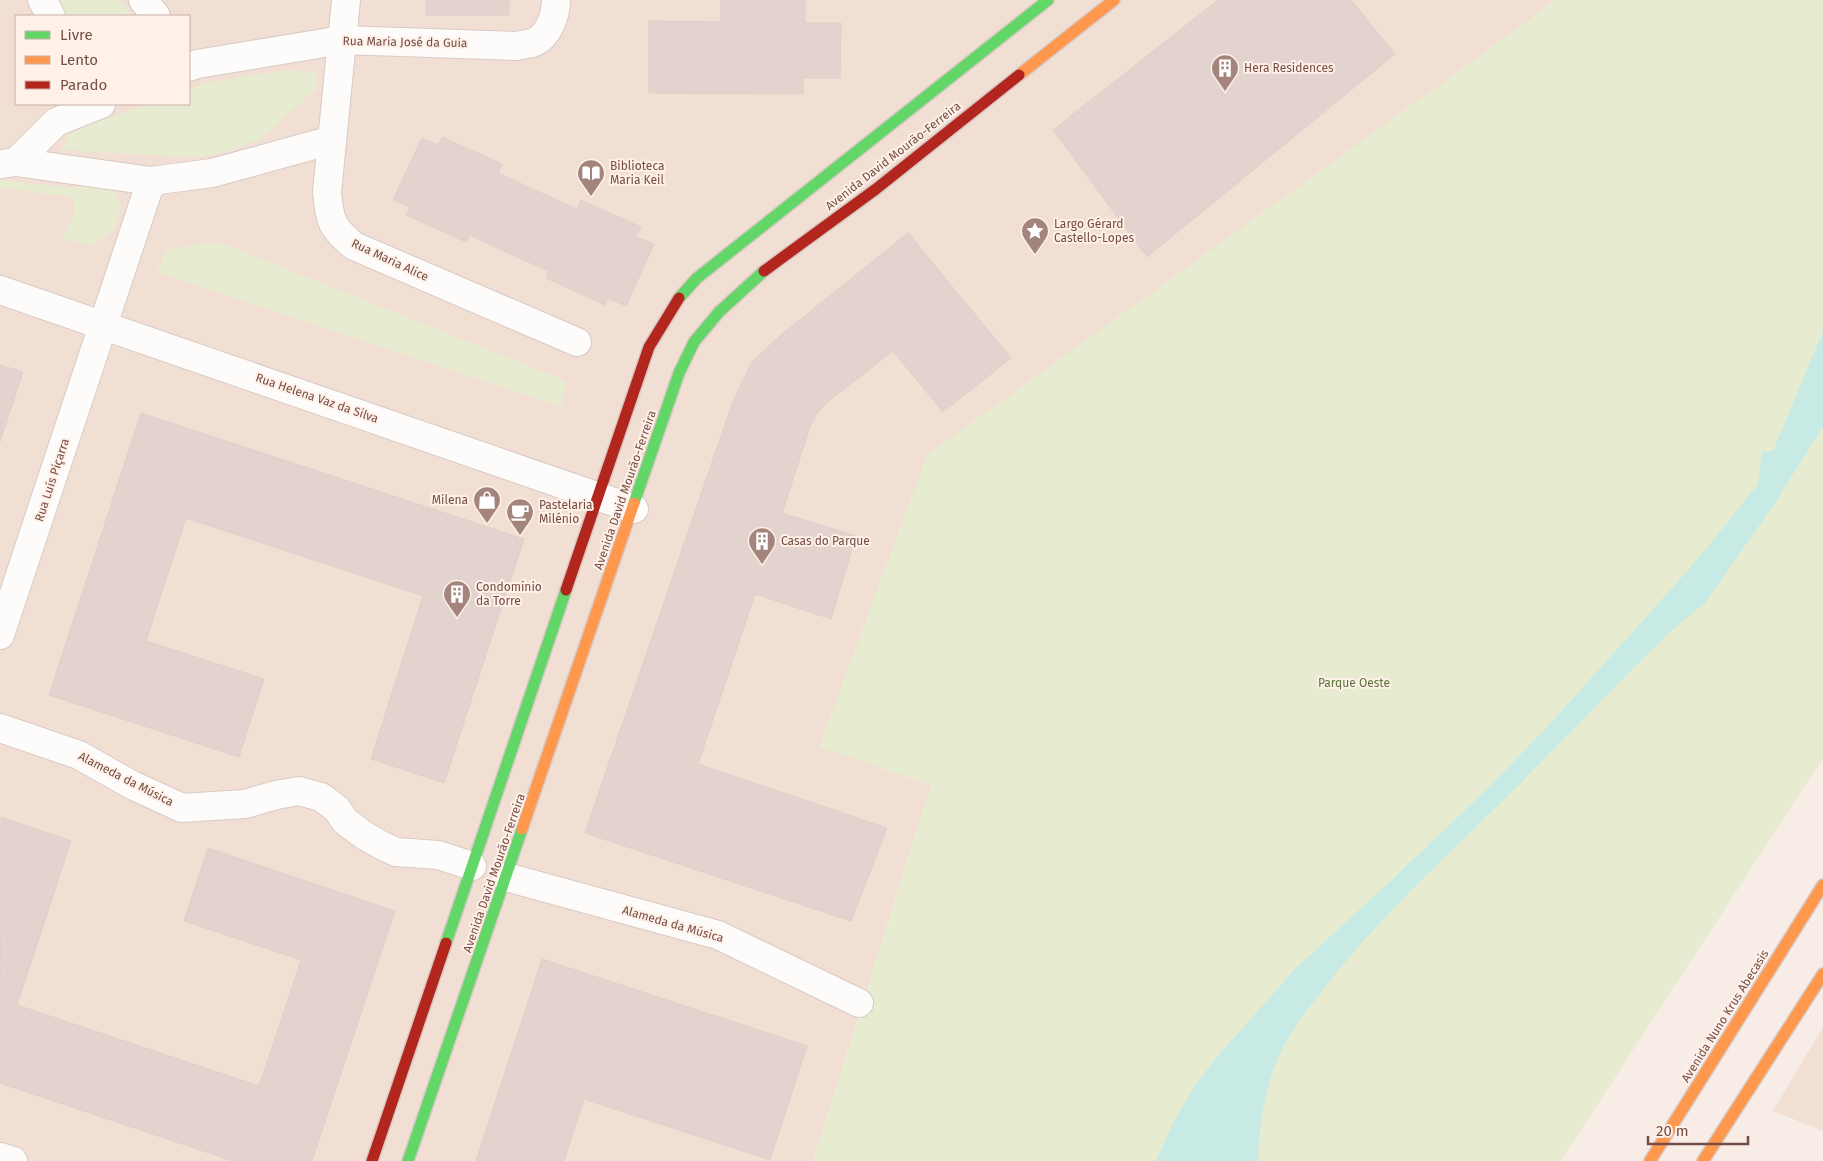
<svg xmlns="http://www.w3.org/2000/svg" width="1823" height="1161" viewBox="0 0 1823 1161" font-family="'Fira Sans',sans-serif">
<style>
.residential{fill:#f2dfd4;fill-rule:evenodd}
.green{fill:#e7ecd0}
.water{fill:#c8eae5}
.building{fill:#e3d3ce;stroke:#e0cec9}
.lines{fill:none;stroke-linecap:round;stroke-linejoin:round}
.street-casing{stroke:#d8cac5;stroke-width:30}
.fast-casing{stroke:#d7c8c3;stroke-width:14}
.slow-casing{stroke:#d7c8c3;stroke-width:14}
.jam-casing{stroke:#d7c8c3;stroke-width:14}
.street{stroke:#fefcfb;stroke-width:28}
.fast{stroke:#63d668;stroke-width:11}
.slow{stroke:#ff974d;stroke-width:11}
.jam{stroke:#b3261e;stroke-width:11}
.labels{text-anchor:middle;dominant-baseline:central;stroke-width:4;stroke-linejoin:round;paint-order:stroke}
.street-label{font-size:12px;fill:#764d46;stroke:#fff1e8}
.poi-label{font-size:12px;fill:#764d46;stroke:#fff1e8;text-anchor:start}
.park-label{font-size:12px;fill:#59763b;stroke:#fff1e8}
</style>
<rect width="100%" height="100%" fill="#f7ede6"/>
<g class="residential">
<path d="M0,0H1553L1532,18L819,746L931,785L813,1161H0ZM16,16H189V104H16Z"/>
<polygon points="1823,1027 1823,1131 1773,1111"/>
</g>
<g class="green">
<polygon points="43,0 119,0 133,16 54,16"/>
<polygon points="1553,0 1823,0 1823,758 1561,1161 813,1161 931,785 819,747 927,455 1532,18"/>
<polygon points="287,70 317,73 316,89 261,139 220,154 194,157 61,150 70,132 149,104 189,104 189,89 209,82"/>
<polygon points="0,180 73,188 92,184 113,191 122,206 113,231 92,245 62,239 75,214 74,197 0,188"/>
<polygon points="204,243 224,244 566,381 561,406 157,272 166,250"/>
</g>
<path class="water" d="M1823,331V427L1773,506L1705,603L1669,633C1607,694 1547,757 1485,818C1428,874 1370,928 1322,991C1307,1010 1292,1030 1281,1051C1265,1085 1259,1123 1258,1161H1156L1173,1123L1194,1087L1215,1059L1295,969L1398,874L1490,786L1548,726L1674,586L1715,538L1758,484L1762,451H1773Z"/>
<g class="building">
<rect x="426" y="0" width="83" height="15"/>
<polygon points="721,0 805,0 805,23 841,23 840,78 803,78 803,94 649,93 649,21 721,22"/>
<polygon points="1218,0 1351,0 1395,54 1147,257 1053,130"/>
<polygon points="442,137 502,164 498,173 537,191 508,253 470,235 466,242 406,215 410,207 393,200 422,138 438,145"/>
<polygon points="537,191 577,209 581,200 641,227 636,237 654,244 626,306 608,298 605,305 546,278 549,271 508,253"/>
<polygon points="908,233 1011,358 943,412 893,351 830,400 817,413 810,427 782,513 856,536 831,619 755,594 698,764 887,828 851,921 585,833 733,401 752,362 781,335"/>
<polygon points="0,365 23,372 0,442"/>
<polygon points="141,413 524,539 444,783 371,759 423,596 186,518 146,641 264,679 239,757 49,695"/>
<polygon points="1,817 71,841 17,1005 259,1086 301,960 184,921 208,848 395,911 312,1161 233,1161 0,1083"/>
<polygon points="542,959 807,1046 770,1160 584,1099 564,1161 476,1161"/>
</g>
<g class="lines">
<g class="street-casing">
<g id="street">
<polyline points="42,0 51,16"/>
<polyline points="143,0 156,16"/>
<path d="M346,0L327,192C330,222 331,227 354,246L577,342"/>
<path d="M189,67L197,64L342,40L516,46C521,45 527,44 532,43C548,38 556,15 556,0"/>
<polyline points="16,162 151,181"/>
<polyline points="2,164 16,162 56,122 101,104"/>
<polyline points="0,290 634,509"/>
<polyline points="0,635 151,181 212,173 332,140"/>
<polyline points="0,728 79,755 132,785 182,808 245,804 276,795 299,791 321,797 337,809 345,821 365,836 383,846 396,852 438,855 472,866"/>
<polyline points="506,877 718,935 859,1003"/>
<polyline points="0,1157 13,1161"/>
</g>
</g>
<g class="fast-casing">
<g id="fast">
<polyline points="679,298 697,278 1048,0"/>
<polyline points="634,503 679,373 694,342 719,312 764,271"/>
<polyline points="446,943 566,590"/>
<polyline points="408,1161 522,829"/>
</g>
</g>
<g class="slow-casing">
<g id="slow">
<polyline points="1019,75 1114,0"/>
<polyline points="522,829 634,503"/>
<polyline points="1650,1161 1823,885"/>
<polyline points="1703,1161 1823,974"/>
</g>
</g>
<g class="jam-casing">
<g id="jam">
<polyline points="764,271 876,189 1019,75"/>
<polyline points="566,590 649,347 679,298"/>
<polyline points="372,1161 446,943"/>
</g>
</g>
<use href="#street" class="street"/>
<use href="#fast" class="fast"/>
<use href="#slow" class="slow"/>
<use href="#jam" class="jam"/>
</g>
<defs>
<g id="building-pin" transform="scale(1.4375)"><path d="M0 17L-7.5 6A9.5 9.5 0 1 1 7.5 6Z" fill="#a3857e" stroke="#fff1e8"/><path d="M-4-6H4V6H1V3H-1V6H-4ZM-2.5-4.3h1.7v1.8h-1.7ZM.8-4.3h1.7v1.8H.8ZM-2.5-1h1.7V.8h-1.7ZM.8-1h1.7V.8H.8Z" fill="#fff"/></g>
<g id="library-pin" transform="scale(1.4375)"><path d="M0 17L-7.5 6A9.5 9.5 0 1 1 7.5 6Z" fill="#a3857e" stroke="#fff1e8"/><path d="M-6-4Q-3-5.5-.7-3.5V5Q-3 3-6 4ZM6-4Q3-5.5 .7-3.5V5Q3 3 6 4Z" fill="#fff"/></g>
<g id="sight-pin" transform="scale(1.4375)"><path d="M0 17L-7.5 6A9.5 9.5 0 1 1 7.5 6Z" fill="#a3857e" stroke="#fff1e8"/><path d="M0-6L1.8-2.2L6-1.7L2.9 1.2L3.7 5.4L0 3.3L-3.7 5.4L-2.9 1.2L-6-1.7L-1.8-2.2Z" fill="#fff"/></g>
<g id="shop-pin" transform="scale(1.4375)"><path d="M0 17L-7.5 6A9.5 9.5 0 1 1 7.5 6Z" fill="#a3857e" stroke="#fff1e8"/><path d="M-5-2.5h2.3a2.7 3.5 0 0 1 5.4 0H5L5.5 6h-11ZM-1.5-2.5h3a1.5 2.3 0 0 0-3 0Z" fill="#fff"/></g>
<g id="cafe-pin" transform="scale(1.4375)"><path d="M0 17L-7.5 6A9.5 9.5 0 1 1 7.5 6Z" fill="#a3857e" stroke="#fff1e8"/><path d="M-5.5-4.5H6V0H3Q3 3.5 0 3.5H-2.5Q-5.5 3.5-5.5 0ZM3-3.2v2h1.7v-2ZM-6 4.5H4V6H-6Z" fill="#fff"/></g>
</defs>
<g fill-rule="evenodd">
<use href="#building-pin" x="1225" y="68"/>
<use href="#library-pin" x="591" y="173"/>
<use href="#sight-pin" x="1035" y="231"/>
<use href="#shop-pin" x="487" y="500"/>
<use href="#cafe-pin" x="520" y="512"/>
<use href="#building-pin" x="762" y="541"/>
<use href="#building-pin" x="457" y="594"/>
</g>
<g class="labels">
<g class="street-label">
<text transform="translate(405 42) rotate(1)">Rua Maria José da Guia</text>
<text transform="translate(893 156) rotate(-38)">Avenida David Mourão-Ferreira</text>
<text transform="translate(390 260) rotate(25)">Rua Maria Alice</text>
<text transform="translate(317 398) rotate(19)">Rua Helena Vaz da Silva</text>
<text transform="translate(52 480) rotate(-72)">Rua Luís Piçarra</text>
<text transform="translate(625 490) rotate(-71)">Avenida David Mourão-Ferreira</text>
<text transform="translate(126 779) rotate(27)">Alameda da Música</text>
<text transform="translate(494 873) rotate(-71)">Avenida David Mourão-Ferreira</text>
<text transform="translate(673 924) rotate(16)">Alameda da Música</text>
<text transform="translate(1725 1016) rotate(-58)">Avenida Nuno Krus Abecasis</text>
</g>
<g class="poi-label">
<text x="1244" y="68">Hera Residences</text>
<text x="610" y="166">Biblioteca<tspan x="610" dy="14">Maria Keil</tspan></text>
<text x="1054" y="224">Largo Gérard<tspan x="1054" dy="14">Castello-Lopes</tspan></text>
<text x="468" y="500" text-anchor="end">Milena</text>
<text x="539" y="505">Pastelaria<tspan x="539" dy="14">Milénio</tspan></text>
<text x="781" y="541">Casas do Parque</text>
<text x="476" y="587">Condomínio<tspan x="476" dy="14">da Torre</tspan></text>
</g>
<g class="park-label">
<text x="1354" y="683">Parque Oeste</text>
</g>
</g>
<rect x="15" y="15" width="175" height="90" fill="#fff1e8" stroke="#c8afa7"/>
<rect x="25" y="31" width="25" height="8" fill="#63d668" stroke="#c8afa7"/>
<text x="60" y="40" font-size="15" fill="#764d46">Livre</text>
<rect x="25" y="56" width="25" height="8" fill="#ff974d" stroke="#c8afa7"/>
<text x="60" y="65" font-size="15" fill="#764d46">Lento</text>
<rect x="25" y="81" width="25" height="8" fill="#b3261e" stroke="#c8afa7"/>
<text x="60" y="90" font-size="15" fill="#764d46">Parado</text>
<path d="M1648 1136v8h100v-8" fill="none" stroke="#764d46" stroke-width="2.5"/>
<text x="1656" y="1136" font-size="15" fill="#764d46" stroke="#fff1e8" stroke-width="4" paint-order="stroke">20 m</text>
</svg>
